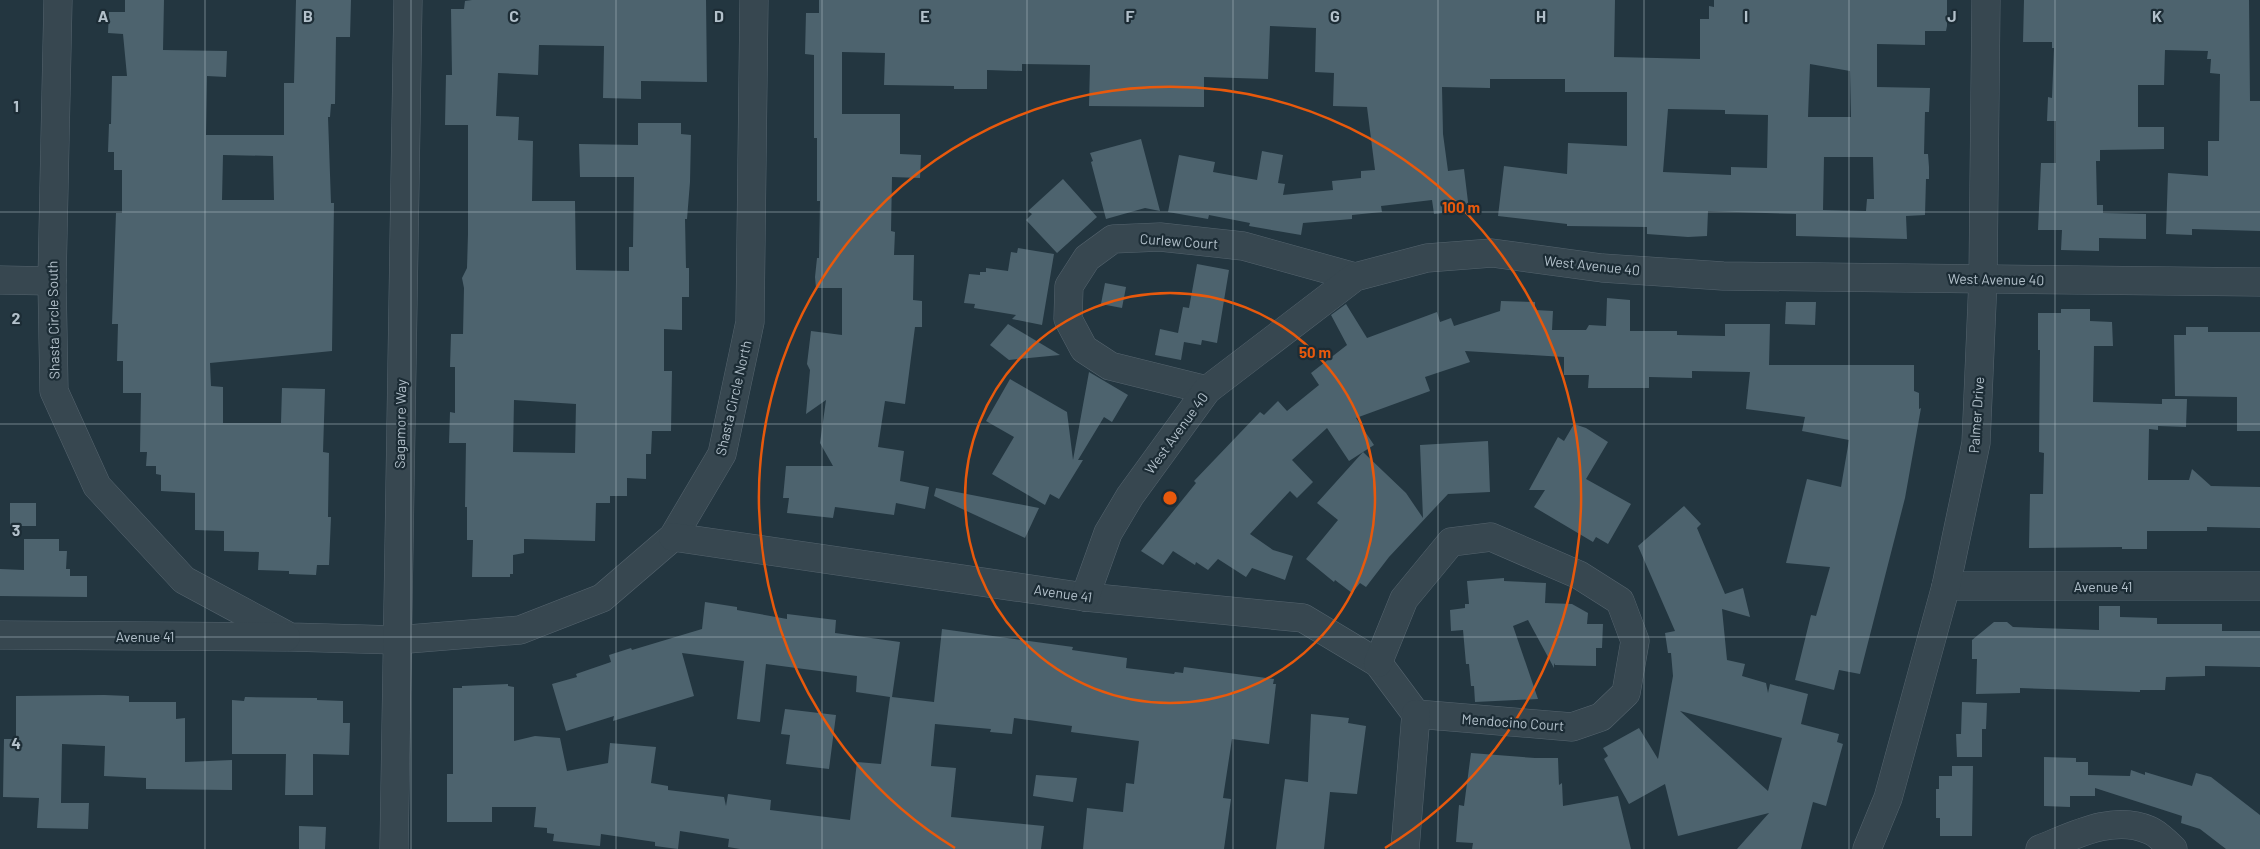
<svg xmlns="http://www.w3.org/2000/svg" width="2260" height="849" viewBox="0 0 2260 849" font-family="Barlow,sans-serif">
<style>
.building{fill:#4d636e;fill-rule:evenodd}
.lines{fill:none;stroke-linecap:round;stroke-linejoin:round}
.minor-casing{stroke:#55646e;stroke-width:29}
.minor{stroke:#374750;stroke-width:28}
.grid{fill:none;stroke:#b3c1cb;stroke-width:1;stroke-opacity:0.55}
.ring{fill:none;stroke:#e8590c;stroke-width:2.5}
.labels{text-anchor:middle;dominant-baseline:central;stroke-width:4.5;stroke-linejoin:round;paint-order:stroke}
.street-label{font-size:14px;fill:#b3c1cb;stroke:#1c2c35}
.grid-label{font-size:16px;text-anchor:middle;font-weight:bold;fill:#b3c1cb;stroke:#1c2c35;stroke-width:4.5;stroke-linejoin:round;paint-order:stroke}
.centre{fill:#e8590c;stroke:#1c2c35;stroke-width:2.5}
.ring-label{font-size:15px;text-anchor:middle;font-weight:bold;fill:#e8590c;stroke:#1c2c35;stroke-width:4.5;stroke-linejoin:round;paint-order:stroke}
</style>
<rect width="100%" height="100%" fill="#233640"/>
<g class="building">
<path d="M125,0H164L163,50L227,51L226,77L207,76L206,135H284V83H294L296,0H351L350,37H336L335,104H331L330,117H328L331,203H334L332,351L210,363L211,386L223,387V423H281L282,388L325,389L323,452L329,453L328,517H331L329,565H317L316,575L289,574V571L258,570L259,552L224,551V531L195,530V493L161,491V475L156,474V466H146L147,452H140L141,393H123V361H117L118,324H112L116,213H122V170H114V152H108L109,124H111L112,76H127L123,34L108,33L109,12H125ZM223,155L273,156L274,200H222Z"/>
<path d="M472,0H706L707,82L641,81V99L603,98L604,46L539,45L538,75L498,73L496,116L519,117L518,140L533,141L532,201H575L576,270L629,271V247H633L634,177H580L579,144L638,145V123H681V134L691,135L690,182L687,219H685L686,268H689V297H682V330L664,329V371H672L671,431H652L651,454H646V479L627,478V496H610V503H596L595,541L524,539V553L513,555V574H510V577H472L473,540H467V507H465L466,443H449L450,412L455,413V367H450L451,334H463L464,288L462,278L467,268L468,234V125H445L446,75H452L451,9H464L465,1ZM514,400L576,404L575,453L513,452Z"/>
<path d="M819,0H1615L1614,57L1700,59V19H1709V6L1714,7V0H1947V26L1946,31H1925V45L1877,44V87L1930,88L1929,112H1925L1924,154H1928L1929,167V179H1926L1925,215L1906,216L1907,239L1796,236V214L1708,211L1707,236L1688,237L1647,234V227L1567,226V224L1498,216L1504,166L1567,174L1568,143L1627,146V92H1565V79H1490V88L1442,87L1443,134L1448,171L1464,169L1469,210L1434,214L1432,200L1381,206L1382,212L1352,215V219L1303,223L1301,235L1249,226L1250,223L1209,215L1208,219L1168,212L1179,155L1215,162L1213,172L1257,180L1262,151L1283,155L1278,183L1285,184L1283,195L1333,190L1332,181L1361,178V171L1375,170L1367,107L1333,106L1334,73L1315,72L1316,28L1270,26L1268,79L1204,77V107L1089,106L1090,65L1022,64V71L987,70V89H954V86L884,85L885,53L842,52V114H900V154L921,155L920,178L892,177L891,231L895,232L894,255H914L913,300L922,301V327H915L905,404L885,401L878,447L904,451L900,481L929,487L925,509L896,503L894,515L835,507L833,518L787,513L789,498H783L786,466H833L820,443L826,400L806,414L810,370L807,364L811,331L842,335V288H816L815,277L817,258H819L820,201H817V138H814V55L805,54L806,13H819ZM1810,64L1850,71L1851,117H1808ZM1668,109L1725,110V114L1768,115L1767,168L1731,167V175L1663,172ZM1824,157H1873L1874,199H1867L1866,211L1823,210Z"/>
<polygon points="2024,0 2249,0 2250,101 2260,101 2260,231 2192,229 2192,235 2166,234 2168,173 2208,176 2208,141 2219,141 2220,74 2210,73 2211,59 2207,59 2208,51 2165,50 2164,85 2138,85 2138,127 2164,127 2164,149 2100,150 2100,161 2096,161 2097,205 2103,205 2103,213 2146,214 2146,239 2099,238 2099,251 2061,250 2062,230 2038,230 2041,163 2056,163 2056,121 2047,121 2048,97 2052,98 2054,48 2052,48 2052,42 2023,42"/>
<polygon points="1141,139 1160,211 1145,208 1106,219 1091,162 1093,161 1090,153"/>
<polygon points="1063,179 1097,217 1057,253 1026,220 1032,214 1028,211"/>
<polygon points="1018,248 1054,254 1042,325 1012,319 1016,315 974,308 975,304 964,303 969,274 980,275 980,272 986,272 986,268 1008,271 1011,252 1017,253"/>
<polygon points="1197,264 1229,270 1217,343 1202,340 1201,345 1184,342 1181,360 1155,355 1160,329 1178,333 1183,307 1189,308"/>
<polygon points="1105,283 1126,287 1122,308 1101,304"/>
<polygon points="1607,298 1630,300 1630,331 1677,331 1677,335 1725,336 1725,324 1770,324 1769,365 1914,365 1914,391 1919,393 1919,409 1921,408 1905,498 1860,674 1839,670 1834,690 1795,680 1811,615 1816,616 1830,567 1786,563 1807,479 1841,487 1849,440 1802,431 1805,417 1746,409 1750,372 1692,371 1692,378 1649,377 1649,388 1588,388 1589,375 1564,375 1564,357 1465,351 1470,362 1425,377 1430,391 1356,418 1374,445 1349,461 1327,428 1292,460 1313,482 1297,498 1290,491 1250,534 1273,550 1293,556 1285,580 1252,568 1246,577 1218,559 1208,570 1196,562 1195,565 1173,551 1163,565 1141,551 1196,483 1194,481 1260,412 1264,415 1278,401 1287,411 1319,385 1311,373 1347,345 1331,315 1346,304 1367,338 1437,312 1440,322 1451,318 1454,326 1500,311 1501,301 1535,302 1535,310 1553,311 1552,330 1586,330 1589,325 1606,326"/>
<polygon points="1786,302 1816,302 1815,325 1785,324"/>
<polygon points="2061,309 2090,309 2090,321 2112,322 2113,346 2094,346 2093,402 2162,404 2162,399 2187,399 2186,427 2158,426 2158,430 2149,429 2148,480 2189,480 2192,469 2211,486 2260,487 2260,528 2207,527 2207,531 2147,531 2147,549 2122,549 2122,547 2029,548 2030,494 2043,494 2044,453 2039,452 2040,350 2038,350 2038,313 2061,313"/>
<polygon points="1008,324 1060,355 1009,360 990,345"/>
<polygon points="2186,327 2208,327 2208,332 2260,332 2260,431 2237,431 2237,397 2175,396 2174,335 2186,335"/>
<polygon points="1089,372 1128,395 1112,422 1104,417 1078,460 1083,460 1059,499 1050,494 1045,505 992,474 1014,437 986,421 1010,379 1067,412 1073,460"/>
<polygon points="1574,424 1586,428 1608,442 1586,479 1631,504 1608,544 1596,537 1593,542 1534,507 1545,490 1529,490 1558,437 1564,441"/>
<polygon points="1488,441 1490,492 1448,494 1389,557 1366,587 1360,583 1352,593 1335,580 1334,582 1306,559 1338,520 1317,503 1363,452 1406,493 1423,518 1420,445"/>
<polygon points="936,488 1039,508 1025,538 934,496"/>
<rect x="10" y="503" width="26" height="23"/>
<path d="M1684,506L1701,524L1697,528L1725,594L1743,588L1750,617L1722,609L1727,660L1745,664L1742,676L1766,683L1768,693L1770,684L1808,694L1801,724L1839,734L1837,742L1843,744L1826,806L1813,802L1801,849H1737L1769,813L1678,836L1665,784L1629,804L1604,759L1608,756L1603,748L1639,728L1658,759L1673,676L1671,653H1668L1665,633L1675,631L1638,546ZM1680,711L1782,738L1768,791Z"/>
<polygon points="24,539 59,539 59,551 67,551 66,569 70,569 70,576 87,576 87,597 0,596 0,569 24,570"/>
<polygon points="1504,578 1504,581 1546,583 1545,603 1572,604 1588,613 1587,624 1603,624 1602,648 1596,648 1596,666 1555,665 1554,663 1554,668 1528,620 1513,626 1538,699 1475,702 1474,686 1471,686 1469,664 1466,664 1463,630 1451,631 1450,610 1465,608 1465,604 1469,604 1467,581"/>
<polygon points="705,602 737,607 737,610 787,619 787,614 836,620 835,633 900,642 892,697 934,702 942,629 1073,647 1072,650 1127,658 1126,668 1174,674 1175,672 1183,673 1184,667 1274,679 1273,684 1276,684 1269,744 1232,739 1223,798 1231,799 1224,849 1083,849 1087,808 1123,812 1126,783 1134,784 1139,741 1071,732 1072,726 1014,718 1012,734 990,732 991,729 935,724 931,766 956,768 951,817 1044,826 1041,849 740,849 728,847 729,839 680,831 678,849 655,846 655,842 601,834 600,846 553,841 554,834 547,833 547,828 534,827 536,807 492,807 492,822 447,822 447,774 453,774 453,688 462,688 462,686 508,684 508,686 514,687 514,741 535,736 560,738 567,771 608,763 610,743 656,747 651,783 668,786 668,790 724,797 726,806 728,794 771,800 770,810 850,820 857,762 881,764 890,697 856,692 857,676 766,664 760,722 737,719 744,661 682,653 694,696 613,721 614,716 566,731 552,684 577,677 576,674 611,662 609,655 631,648 632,650 702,629"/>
<polygon points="2099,606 2120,606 2120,617 2157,618 2157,624 2222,624 2222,631 2260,631 2260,667 2205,666 2205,676 2166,677 2165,690 2140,690 2140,692 2020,688 2020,693 1976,694 1977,659 1972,659 1972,640 1994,622 2007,622 2013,627 2099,630"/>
<polygon points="104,695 129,696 129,702 176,702 176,719 185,718 185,762 232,760 232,790 146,789 146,778 104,776 105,746 62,744 61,803 89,803 88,829 37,828 39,798 3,797 4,739 16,739 16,696"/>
<polygon points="245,697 317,698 317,700 343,701 343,723 350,723 349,755 313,754 313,795 285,795 286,754 232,754 232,700 244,701"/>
<polygon points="1962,702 1987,703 1986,729 1982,729 1982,757 1957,757 1956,734 1961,734"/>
<polygon points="785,709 836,715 829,769 786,764 790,735 781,734"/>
<polygon points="1311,714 1349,718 1348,723 1366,726 1357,794 1330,792 1324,849 1276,849 1285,779 1308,782"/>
<polygon points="1471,753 1535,758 1558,758 1559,785 1562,783 1563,806 1618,796 1631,849 1472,849 1473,843 1456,842 1459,805 1464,806"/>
<polygon points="2044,757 2076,758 2076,762 2088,762 2088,775 2130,776 2131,770 2145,775 2145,772 2192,786 2196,773 2211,777 2260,815 2260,849 2226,849 2200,829 2181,823 2182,816 2095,788 2095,796 2070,796 2070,807 2044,806"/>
<polygon points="1952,766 1973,766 1972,836 1940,836 1940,818 1936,818 1936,789 1939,789 1939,776 1952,776"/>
<polygon points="1036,775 1077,778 1073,802 1033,796"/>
<polygon points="299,826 326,827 325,849 299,849"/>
</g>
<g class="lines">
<g class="minor-casing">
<g id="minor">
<polyline points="58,0 52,281 54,391 97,486 184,580 290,637 396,640 520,630 602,598 673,537 722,454 750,322 754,0"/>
<polyline points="0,280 52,281"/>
<polyline points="1207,390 1110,366 1084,349 1068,319 1069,286 1087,258 1113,239 1160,237 1243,246 1355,277"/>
<polyline points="673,537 1085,597 1303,618 1378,663 1416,714"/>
<polyline points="1946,586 2260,586"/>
<polyline points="1085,597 1108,533 1130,496 1207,390 1355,277 1427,258 1492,253 1602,268 1723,276 2260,282"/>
<polyline points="0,635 286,637"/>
<polyline points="1378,663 1404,599 1451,542 1491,537 1579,575 1620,601 1635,641 1626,693 1601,717 1572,727 1416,714"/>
<polyline points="394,849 408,0"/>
<polyline points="1405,849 1416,714"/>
<polyline points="1867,849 1888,798 1946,586 1976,443 1983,279 1986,0"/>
<path d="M2040,849C2073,836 2113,814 2149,830C2157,833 2167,843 2173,849"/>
</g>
</g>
<use href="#minor" class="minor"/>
</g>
<path class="grid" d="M205,0V849M411,0V849M616,0V849M822,0V849M1027,0V849M1233,0V849M1438,0V849M1644,0V849M1849,0V849M2055,0V849M0,212H2260M0,424H2260M0,637H2260"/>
<g class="ring">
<circle cx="1170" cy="498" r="205"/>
<path d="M955 848A411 411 0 1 1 1385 848"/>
</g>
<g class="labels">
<g class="street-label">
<text transform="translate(1179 241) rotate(4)">Curlew Court</text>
<text transform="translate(1592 265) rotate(6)">West Avenue 40</text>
<text transform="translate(1996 279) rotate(1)">West Avenue 40</text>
<text transform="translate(53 320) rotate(-91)">Shasta Circle South</text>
<text transform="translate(733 398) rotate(-77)">Shasta Circle North</text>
<text transform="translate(1976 415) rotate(-86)">Palmer Drive</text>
<text transform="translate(400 424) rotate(-89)">Sagamore Way</text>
<text transform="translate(1176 433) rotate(-54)">West Avenue 40</text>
<text x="2103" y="586">Avenue 41</text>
<text transform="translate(1063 593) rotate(8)">Avenue 41</text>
<text x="145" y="636">Avenue 41</text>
<text transform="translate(1513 722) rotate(4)">Mendocino Court</text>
</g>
</g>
<g class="grid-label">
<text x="103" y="22">A</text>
<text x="308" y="22">B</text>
<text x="514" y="22">C</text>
<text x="719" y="22">D</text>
<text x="925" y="22">E</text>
<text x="1130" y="22">F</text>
<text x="1335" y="22">G</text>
<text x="1541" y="22">H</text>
<text x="1746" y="22">I</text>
<text x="1952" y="22">J</text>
<text x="2157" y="22">K</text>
<text x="16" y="112">1</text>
<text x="16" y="324">2</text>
<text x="16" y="536">3</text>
<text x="16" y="749">4</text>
</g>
<circle cx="1170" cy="498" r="8" class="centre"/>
<g class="ring-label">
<text x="1461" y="213">100 m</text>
<text x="1315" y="358">50 m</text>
</g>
</svg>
